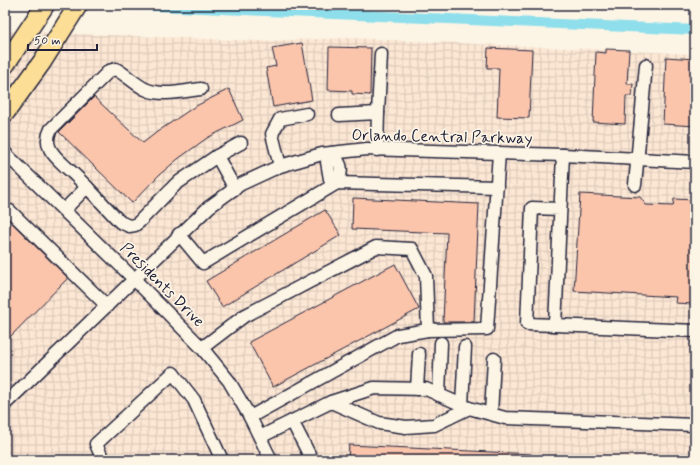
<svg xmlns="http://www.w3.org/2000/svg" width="700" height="465" viewBox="0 0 700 465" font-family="Mynerve,sans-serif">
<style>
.industrial{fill:url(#industrial-grid)}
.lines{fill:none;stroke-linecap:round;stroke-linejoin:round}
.canal{stroke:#8fdeec;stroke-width:10}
.building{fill:#fbc5ac;stroke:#22223b}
.minor-casing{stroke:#22223b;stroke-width:15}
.highway-casing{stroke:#22223b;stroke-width:21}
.minor{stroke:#fcf5e5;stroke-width:12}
.highway{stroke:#fcde96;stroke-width:18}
.labels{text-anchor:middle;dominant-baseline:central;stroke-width:3.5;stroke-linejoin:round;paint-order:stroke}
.street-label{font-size:16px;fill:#22223b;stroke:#fcf5e5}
</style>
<defs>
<pattern id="industrial-grid" width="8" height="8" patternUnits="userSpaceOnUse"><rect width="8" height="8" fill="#fce7d4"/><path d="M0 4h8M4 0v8" fill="none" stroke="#d8c6b7"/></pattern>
</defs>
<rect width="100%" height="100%" fill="#fcf5e5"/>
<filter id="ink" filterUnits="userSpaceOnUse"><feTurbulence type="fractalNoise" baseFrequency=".025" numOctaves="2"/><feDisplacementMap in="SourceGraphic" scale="8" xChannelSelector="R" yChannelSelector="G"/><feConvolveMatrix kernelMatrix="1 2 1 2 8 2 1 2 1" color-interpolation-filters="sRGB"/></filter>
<g filter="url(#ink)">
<polygon class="industrial" points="5,31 262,41 349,38 695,54 695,460 5,460"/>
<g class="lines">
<polyline class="canal" points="134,5 695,30"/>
</g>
<g class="building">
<polygon points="302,43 312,100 273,107 266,68 276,66 272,48"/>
<polygon points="329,47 371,48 370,95 352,94 352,91 328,90"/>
<polygon points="488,48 532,50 529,118 497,117 499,68 487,68"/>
<polygon points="606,49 629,50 627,84 633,84 632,96 626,96 625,124 593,122 596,52 606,53"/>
<polygon points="666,57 695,59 695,126 663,124"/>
<polygon points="229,89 243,120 207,138 178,159 159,175 132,203 59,132 94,97 143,143 157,132 194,107"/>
<polygon points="580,194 640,197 646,205 673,206 674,199 695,200 695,294 694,294 693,304 675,303 676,297 574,291"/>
<polygon points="353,198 479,204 474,322 443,322 447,233 352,229"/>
<polygon points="325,210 341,235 222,307 206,281"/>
<polygon points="12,223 68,278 5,342 5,230"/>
<polygon points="395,264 419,309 273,387 249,342"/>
<polygon points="349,445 531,454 531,460 348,460"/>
</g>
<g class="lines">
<g class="minor-casing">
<g id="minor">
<polyline points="378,113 381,54"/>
<polyline points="339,115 378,113 377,150"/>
<polyline points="5,153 135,280 202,348 229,381 250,417 271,460"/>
<path d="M332,153C341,163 344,170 337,183L330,179L327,162Z"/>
<polyline points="217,156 241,143"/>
<polyline points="280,166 272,134 280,119 307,114"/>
<polyline points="635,185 646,65"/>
<polyline points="87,187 120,222 129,226 135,225 139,222 176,184 217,156 235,189"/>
<polyline points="560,209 532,208 527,324 555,325 563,155"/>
<path d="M64,210L87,187C80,180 73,173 66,167C54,156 42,146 51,129L109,71L116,69C126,75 135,84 145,89C162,97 183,91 201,89"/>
<polyline points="5,212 10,211 107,306"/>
<polyline points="179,234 203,263 337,183 497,187"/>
<polyline points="555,325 695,331"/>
<polyline points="202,348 244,316 376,247 412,249 426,276 428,330"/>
<polyline points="417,389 419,354"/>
<polyline points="439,395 441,343"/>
<polyline points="331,402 379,423 406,427 434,425 469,408"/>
<polyline points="5,404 209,207 241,184 280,166 322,154 367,149 563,155 695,162"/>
<polyline points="462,405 465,347"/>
<polyline points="491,414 494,359"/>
<polyline points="250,417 398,335 428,330 487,329 499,153"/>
<polyline points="292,421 312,460"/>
<polyline points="260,437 331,402 374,388 426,389 469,408 505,418 695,425"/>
<polyline points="103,460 96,444 173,373 194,400 222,460"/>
</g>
</g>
<g class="highway-casing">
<g id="highway">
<polyline points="5,65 45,5"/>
<polyline points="5,113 42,62 78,5"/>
</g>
</g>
<use href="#minor" class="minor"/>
<use href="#highway" class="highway"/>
</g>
</g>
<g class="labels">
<g class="street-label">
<text transform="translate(442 137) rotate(1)">Orlando Central Parkway</text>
<text transform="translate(162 285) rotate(45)">Presidents Drive</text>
</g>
</g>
<rect width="700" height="465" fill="none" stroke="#fcf5e5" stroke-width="20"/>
<rect x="10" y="10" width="680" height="445" fill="none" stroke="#22223b" stroke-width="1.5" filter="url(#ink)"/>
<path d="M28 44v6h69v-6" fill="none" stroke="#22223b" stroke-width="2"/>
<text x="34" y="44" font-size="12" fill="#22223b" stroke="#fcf5e5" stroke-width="3" paint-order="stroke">50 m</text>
</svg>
